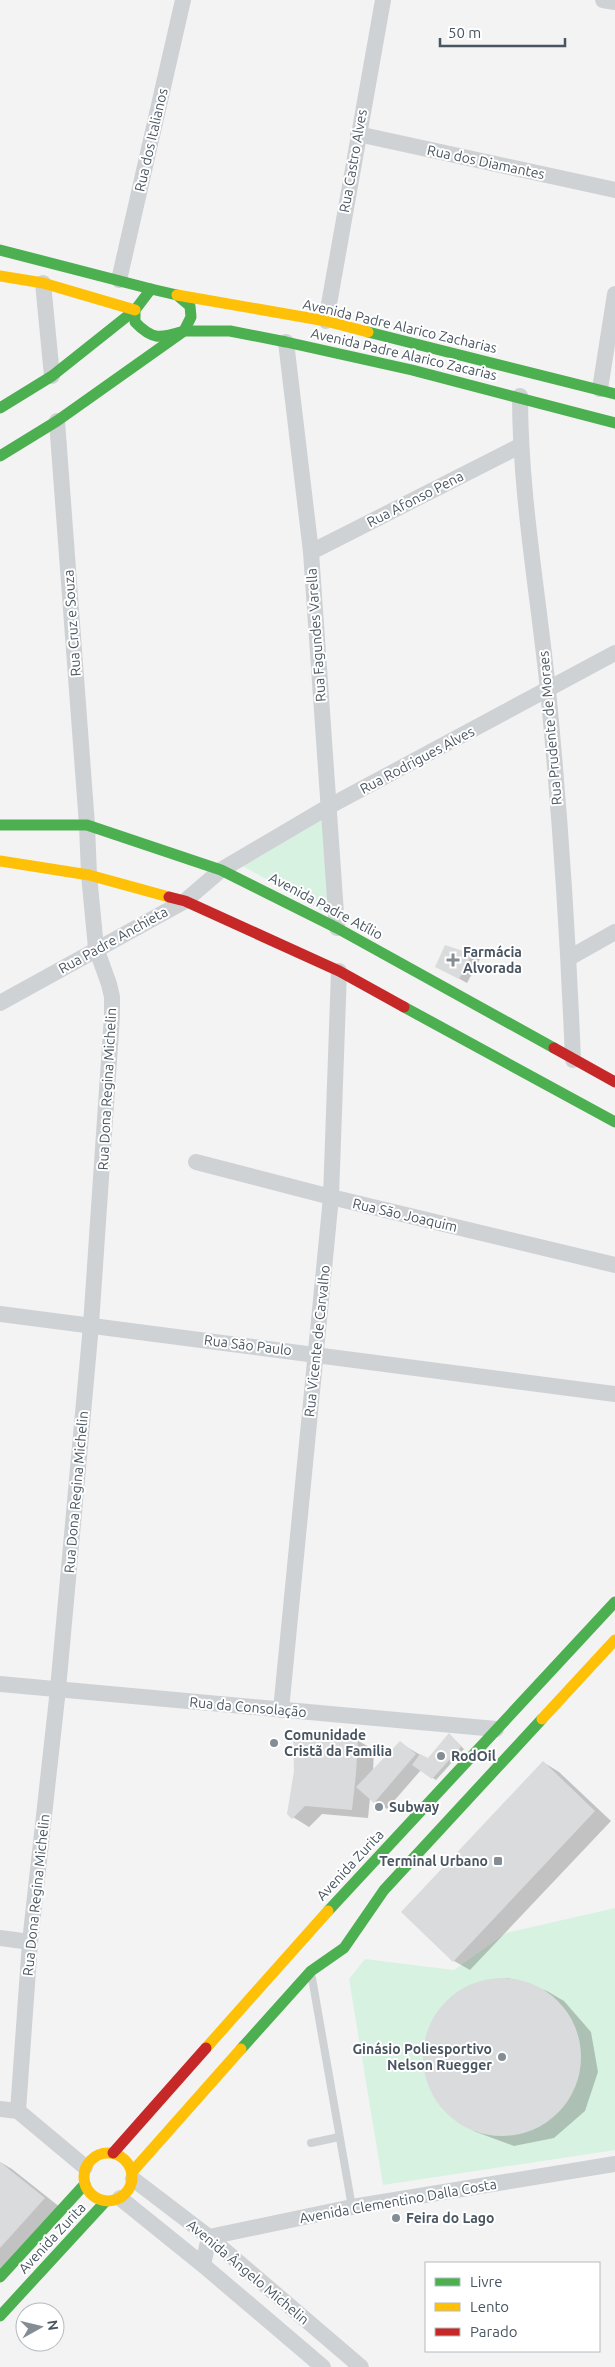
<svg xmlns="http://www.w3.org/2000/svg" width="615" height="2367" viewBox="0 0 615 2367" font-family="Ubuntu,sans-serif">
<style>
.green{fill:#d8f2e2}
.shadow{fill:#0003}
.building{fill:#dadbdd}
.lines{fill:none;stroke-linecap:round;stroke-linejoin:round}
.lane{stroke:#cfd2d4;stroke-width:8}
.street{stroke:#cfd2d4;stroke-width:16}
.fast{stroke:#4caf50;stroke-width:11}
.slow{stroke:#ffc107;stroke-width:11}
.jam{stroke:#c62828;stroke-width:11}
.poi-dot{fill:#848c94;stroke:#fff;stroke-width:2}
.labels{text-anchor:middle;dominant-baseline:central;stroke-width:4;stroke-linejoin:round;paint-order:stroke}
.street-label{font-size:14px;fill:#495561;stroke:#fff}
.poi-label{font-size:14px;font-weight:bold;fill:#495561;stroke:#fff;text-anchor:start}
</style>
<rect width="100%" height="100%" fill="#f3f3f3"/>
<g class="green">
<polygon points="323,818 329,915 243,866"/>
<polygon points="615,1908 615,2150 383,2185 349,1979 365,1959 454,1970 506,1933"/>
</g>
<g class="shadow">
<polygon points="446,947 480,959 467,983 445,971"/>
<polygon points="450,1735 464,1749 436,1780 421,1770 387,1809 370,1798 368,1818 322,1814 309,1827 288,1814 357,1740 374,1750 373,1772 400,1743 429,1760"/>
<polygon points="543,1762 559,1772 611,1821 470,1970 454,1961"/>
<polygon points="508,1978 547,1991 564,2001 591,2032 598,2072 585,2111 554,2138 514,2146 476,2132 459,2123 432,2092 424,2052 437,2013 468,1986"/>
<polygon points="0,2162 12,2169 61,2208 0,2281"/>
</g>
<g class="building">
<polygon points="445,945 472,954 459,979 435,967"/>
<polygon points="293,1733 358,1739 356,1773 352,1810 305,1806 292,1819 287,1814 294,1771"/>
<polygon points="449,1733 461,1747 432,1779 412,1765 420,1754 428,1758"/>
<polygon points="400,1741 416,1754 374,1803 356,1787"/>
<polygon points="543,1761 595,1811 453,1962 401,1912"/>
<circle cx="502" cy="2057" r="79"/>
<polygon points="0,2162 45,2198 0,2248"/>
</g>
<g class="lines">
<g class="lane">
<polyline points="312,1978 352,2207"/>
<polyline points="311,2143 339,2137"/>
</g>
<g class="street">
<polyline points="603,0 615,2"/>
<polyline points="358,134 615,190"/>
<polyline points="119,280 183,0"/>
<polyline points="43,283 52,376"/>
<polyline points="326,321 383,0"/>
<polyline points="286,342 311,552 337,928"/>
<polyline points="600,389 615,294"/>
<path d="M520,396C520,495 538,592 548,690C560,813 568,936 573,1060"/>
<polyline points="311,552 520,446"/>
<polyline points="569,958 615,932"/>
<polyline points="0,1003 185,901 221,870 328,807 615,653"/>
<polyline points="196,1162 331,1197 615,1265"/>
<polyline points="0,1314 615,1394"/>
<polyline points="0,1684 496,1729"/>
<polyline points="281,1710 331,1197 339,971"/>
<polyline points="0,1938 30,1942"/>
<polyline points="0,2109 18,2111 85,2167"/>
<polyline points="18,2111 30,1942 58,1689 91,1325 112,1016 112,997 109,984 96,948 89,875 87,825 57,421"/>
<polyline points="133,2179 209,2237 361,2367"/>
<polyline points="120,2198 203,2265 323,2367"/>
<polyline points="203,2265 209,2237 352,2207 615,2164"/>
</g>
<g class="fast">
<polyline points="0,250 151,289"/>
<path d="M151,289L177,295L190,306L191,317L184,331C161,338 153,341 135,322V310Z"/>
<polyline points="368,332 615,394"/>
<polyline points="0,408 52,376 135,310"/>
<polyline points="0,456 57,421 184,331 230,331 286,342 412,370 615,423"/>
<polyline points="0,825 87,825 221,870 337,928 554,1048"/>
<polyline points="404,1007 615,1122"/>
<polyline points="328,1911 615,1602"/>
<polyline points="241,2049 311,1971 344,1948 384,1890 542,1719"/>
<polyline points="0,2277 85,2184"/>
<polyline points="0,2316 105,2202"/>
</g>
<g class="slow">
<polyline points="0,276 43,283 135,310"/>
<polyline points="177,295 326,321 368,332"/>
<polyline points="0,861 89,875 169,897"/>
<polyline points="542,1719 615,1640"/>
<polyline points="206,2048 328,1911"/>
<circle cx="108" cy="2177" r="24"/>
<polyline points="132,2172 241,2049"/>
</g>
<g class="jam">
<polyline points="169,897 185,901 339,971 404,1007"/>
<polyline points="554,1048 615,1082"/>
<polyline points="113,2153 206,2048"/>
</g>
</g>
<g class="poi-dot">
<path d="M450.5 952.5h5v5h5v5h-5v5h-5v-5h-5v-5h5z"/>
<circle cx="274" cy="1743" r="5"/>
<circle cx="441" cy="1756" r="5"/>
<circle cx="379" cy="1807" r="5"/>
<rect x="493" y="1856" width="10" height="10" rx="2.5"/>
<circle cx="502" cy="2057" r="5"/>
<circle cx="396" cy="2218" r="5"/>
</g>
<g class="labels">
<g class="street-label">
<text transform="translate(151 140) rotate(-77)">Rua dos Italianos</text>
<text transform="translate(353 161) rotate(-80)">Rua Castro Alves</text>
<text transform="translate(486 162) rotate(12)">Rua dos Diamantes</text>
<text transform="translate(400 326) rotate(13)">Avenida Padre Alarico Zacharias</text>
<text transform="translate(404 354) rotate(13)">Avenida Padre Alarico Zacarias</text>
<text transform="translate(415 499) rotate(-27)">Rua Afonso Pena</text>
<text transform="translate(72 623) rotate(-94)">Rua Cruz e Souza</text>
<text transform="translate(316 635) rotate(-94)">Rua Fagundes Varella</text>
<text transform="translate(550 728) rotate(-95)">Rua Prudente de Moraes</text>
<text transform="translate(417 760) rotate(-28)">Rua Rodrigues Alves</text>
<text transform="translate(326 906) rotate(28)">Avenida Padre Atílio</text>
<text transform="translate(113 940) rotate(-29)">Rua Padre Anchieta</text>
<text transform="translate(107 1089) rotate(-87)">Rua Dona Regina Michelin</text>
<text transform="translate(405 1215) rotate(13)">Rua São Joaquim</text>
<text transform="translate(317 1341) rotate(-84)">Rua Vicente de Carvalho</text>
<text transform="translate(248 1345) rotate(7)">Rua São Paulo</text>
<text transform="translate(76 1492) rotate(-85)">Rua Dona Regina Michelin</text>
<text transform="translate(248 1707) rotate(5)">Rua da Consolação</text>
<text transform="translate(350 1865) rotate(-47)">Avenida Zurita</text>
<text transform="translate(36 1895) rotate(-84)">Rua Dona Regina Michelin</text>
<text transform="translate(398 2201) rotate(-10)">Avenida Clementino Dalla Costa</text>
<text transform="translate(52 2238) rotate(-47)">Avenida Zurita</text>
<text transform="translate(248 2272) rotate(40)">Avenida Ângelo Michelin</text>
</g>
<g class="poi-label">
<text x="463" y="952">Farmácia<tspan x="463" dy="16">Alvorada</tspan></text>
<text x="284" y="1735">Comunidade<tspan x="284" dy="16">Cristã da Familia</tspan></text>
<text x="451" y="1756">RodOil</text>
<text x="389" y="1807">Subway</text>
<text x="488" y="1861" text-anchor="end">Terminal Urbano</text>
<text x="492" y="2049" text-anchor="end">Ginásio Poliesportivo<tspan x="492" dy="16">Nelson Ruegger</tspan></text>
<text x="406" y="2218">Feira do Lago</text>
</g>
</g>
<rect x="425" y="2262" width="175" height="90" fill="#ffffff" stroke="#b6bbc0"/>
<rect x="435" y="2278" width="25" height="8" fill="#4caf50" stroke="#b6bbc0"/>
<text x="470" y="2287" font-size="15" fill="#495561">Livre</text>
<rect x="435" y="2303" width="25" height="8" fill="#ffc107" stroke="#b6bbc0"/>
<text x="470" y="2312" font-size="15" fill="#495561">Lento</text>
<rect x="435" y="2328" width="25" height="8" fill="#c62828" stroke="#b6bbc0"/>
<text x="470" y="2337" font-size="15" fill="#495561">Parado</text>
<g transform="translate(40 2327) rotate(82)"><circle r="24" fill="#ffffff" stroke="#b6bbc0"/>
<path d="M0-4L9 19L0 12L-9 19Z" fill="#848c94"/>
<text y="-8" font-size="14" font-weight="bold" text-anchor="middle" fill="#495561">N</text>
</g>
<path d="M440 38v8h125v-8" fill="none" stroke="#495561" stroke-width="2.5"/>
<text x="448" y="38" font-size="15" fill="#495561" stroke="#ffffff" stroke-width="4" paint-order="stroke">50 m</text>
</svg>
